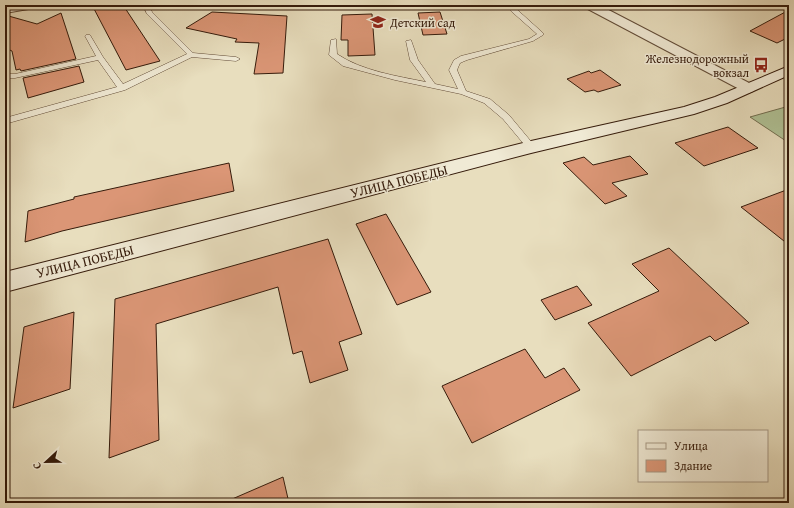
<svg xmlns="http://www.w3.org/2000/svg" width="794" height="508" viewBox="0 0 794 508" font-family="'Gentium Book Plus',serif">
<style>
.green{fill:#b0c296;stroke:#726e50}
.building{fill:#db9676;stroke:#351b0b}
.lines{fill:none;stroke-linecap:round;stroke-linejoin:round}
.lane-casing{stroke:#624c38;stroke-width:1}
.street-casing{stroke:#624c38;stroke-width:2}
.secondary-casing{stroke:#351b0b;stroke-width:2}
.lane{fill:#f0ead5;fill-rule:evenodd}
.street{fill:#f0ead5;fill-rule:evenodd}
.secondary{fill:#f0ead5;fill-rule:evenodd}
.labels{text-anchor:middle;dominant-baseline:central;stroke-width:3;stroke-linejoin:round;paint-order:stroke}
.far-poi-label{font-size:12px;fill:#351b0b;stroke:#f0ead5;text-anchor:start}
.street-label{font-size:14px;fill:#351b0b;stroke:#f0ead5}
</style>
<rect width="100%" height="100%" fill="#e8debe"/>
<filter id="stains"><feTurbulence type="fractalNoise" baseFrequency=".005" numOctaves="4"/><feColorMatrix values="0 0 0 0 .2 0 0 0 0 .09 0 0 0 0 .02 0 0 0 .5 -.17"/></filter>
<radialGradient id="worn" r=".72"><stop offset=".6" stop-color="#630" stop-opacity="0"/><stop offset="1" stop-color="#630" stop-opacity=".3"/></radialGradient>
<polygon class="green" points="789,106 789,143 750,117"/>
<g class="building">
<polygon points="92,5 123,5 160,61 126,70"/>
<polygon points="789,10 789,37 777,43 750,31"/>
<polygon points="212,12 287,16 283,73 254,74 259,43 235,42 237,39 186,28"/>
<polygon points="440,12 447,34 423,35 418,13"/>
<polygon points="61,13 76,59 21,71 20,69 16,70 12,51 5,48 5,15 37,24"/>
<polygon points="372,14 375,55 348,56 348,40 341,40 342,15"/>
<polygon points="79,66 84,82 28,98 23,78"/>
<polygon points="600,70 621,85 598,92 594,90 585,92 567,79 589,71 591,73"/>
<polygon points="728,127 758,148 704,166 675,143"/>
<polygon points="630,156 648,174 612,183 627,196 605,204 563,163 584,157 593,165"/>
<polygon points="229,163 234,191 62,231 25,242 28,211 74,199 74,197"/>
<polygon points="789,189 789,245 741,207"/>
<polygon points="386,214 431,292 397,305 356,224"/>
<polygon points="328,239 362,334 339,342 348,370 310,383 302,351 293,354 278,287 156,324 159,440 109,458 115,299"/>
<polygon points="669,248 749,323 715,341 710,336 631,376 588,323 659,291 632,264"/>
<polygon points="577,286 592,305 555,320 541,300"/>
<polygon points="74,312 70,389 13,408 24,327"/>
<polygon points="525,349 545,378 564,368 580,390 472,443 442,386"/>
<polygon points="283,477 289,503 223,503"/>
</g>
<g class="lines">
<g class="lane-casing">
<g id="lane">
<polygon points="143,5 149,5 152,12 193,53 236,57 240,59 236,61 192,57 125,90 5,124 5,118 117,87 98,60 15,78 5,78 5,74 15,74 96,56 85,36 86,35 90,35 103,57 123,84 187,54 147,14"/>
<path d="M506,5H512L543,33V35L533,41L467,60L460,63L457,70L466,91L490,99L509,115L534,145L535,147L534,149H528L503,119L484,103L461,94L395,80L343,66L329,55L331,40L336,39L337,54C362,71 397,76 426,82L410,60L406,41L411,40L418,60L435,84L458,89L449,70L454,60L461,56L529,39L537,34L511,11Z"/>
</g>
</g>
<g class="street-casing">
<g id="street">
<polygon points="5,5 36,5 34,8 5,13"/>
<polygon points="584,5 599,5 753,85 756,88 753,91 748,93 743,91 586,8"/>
</g>
</g>
<g class="secondary-casing">
<polygon id="secondary" points="789,66 789,75 727,103 694,114 531,153 5,292 5,272 531,141 684,107 715,97"/>
</g>
<use href="#lane" class="lane"/>
<use href="#street" class="street"/>
<use href="#secondary" class="secondary"/>
</g>
<defs>
<g id="school-bare" transform="scale(1.2)"><path d="M0-5L7-2L0 1L-7-2ZM-4 1L0 2.5L4 1V4Q0 6-4 4Z" fill="#8f2418" stroke="#f0ead5" stroke-width="2.5" paint-order="stroke"/></g>
<g id="bus-bare" transform="scale(1.2)"><path d="M-5-6H5V4H4V6H2V4H-2V6H-4V4H-5ZM-3.5-4V0h7V-4ZM-3.5 1.2v1.5H-2V1.2ZM2 1.2v1.5H3.5V1.2Z" fill="#8f2418" stroke="#f0ead5" stroke-width="2.5" paint-order="stroke"/></g>
</defs>
<g fill-rule="evenodd">
<use href="#school-bare" x="378" y="22"/>
<use href="#bus-bare" x="761" y="65"/>
</g>
<g class="labels">
<g class="far-poi-label">
<text x="390" y="22">Детский сад</text>
<text x="749" y="58" text-anchor="end">Железнодорожный<tspan x="749" dy="14">вокзал</tspan></text>
</g>
<g class="street-label">
<text transform="translate(399 181) rotate(-14)">УЛИЦА ПОБЕДЫ</text>
<text transform="translate(85 261) rotate(-14)">УЛИЦА ПОБЕДЫ</text>
</g>
</g>
<rect width="794" height="508" fill="none" stroke="#e8debe" stroke-width="20"/>
<rect x="6" y="6" width="782" height="496" fill="none" stroke="#351b0b" stroke-width="2"/>
<rect x="10" y="10" width="774" height="488" fill="none" stroke="#351b0b"/>
<rect x="638" y="430" width="130" height="52" fill="#f0ead5" stroke="#a59784"/>
<rect x="646" y="443" width="20" height="6" fill="#f0ead5" stroke="#a59784"/>
<text x="674" y="450" font-size="12" fill="#351b0b">Улица</text>
<rect x="646" y="460" width="20" height="12" fill="#db9676" stroke="#a59784"/>
<text x="674" y="470" font-size="12" fill="#351b0b">Здание</text>
<g transform="translate(46 462) rotate(248)" stroke="#f0ead5" stroke-width="3" paint-order="stroke">
<path d="M0-3L7 15L0 10L-7 15Z" fill="#351b0b"/>
<text y="-6" font-size="11" font-weight="bold" text-anchor="middle" fill="#351b0b">С</text>
</g>
<rect width="100%" height="100%" filter="url(#stains)"/>
<rect width="100%" height="100%" fill="url(#worn)"/>
</svg>
